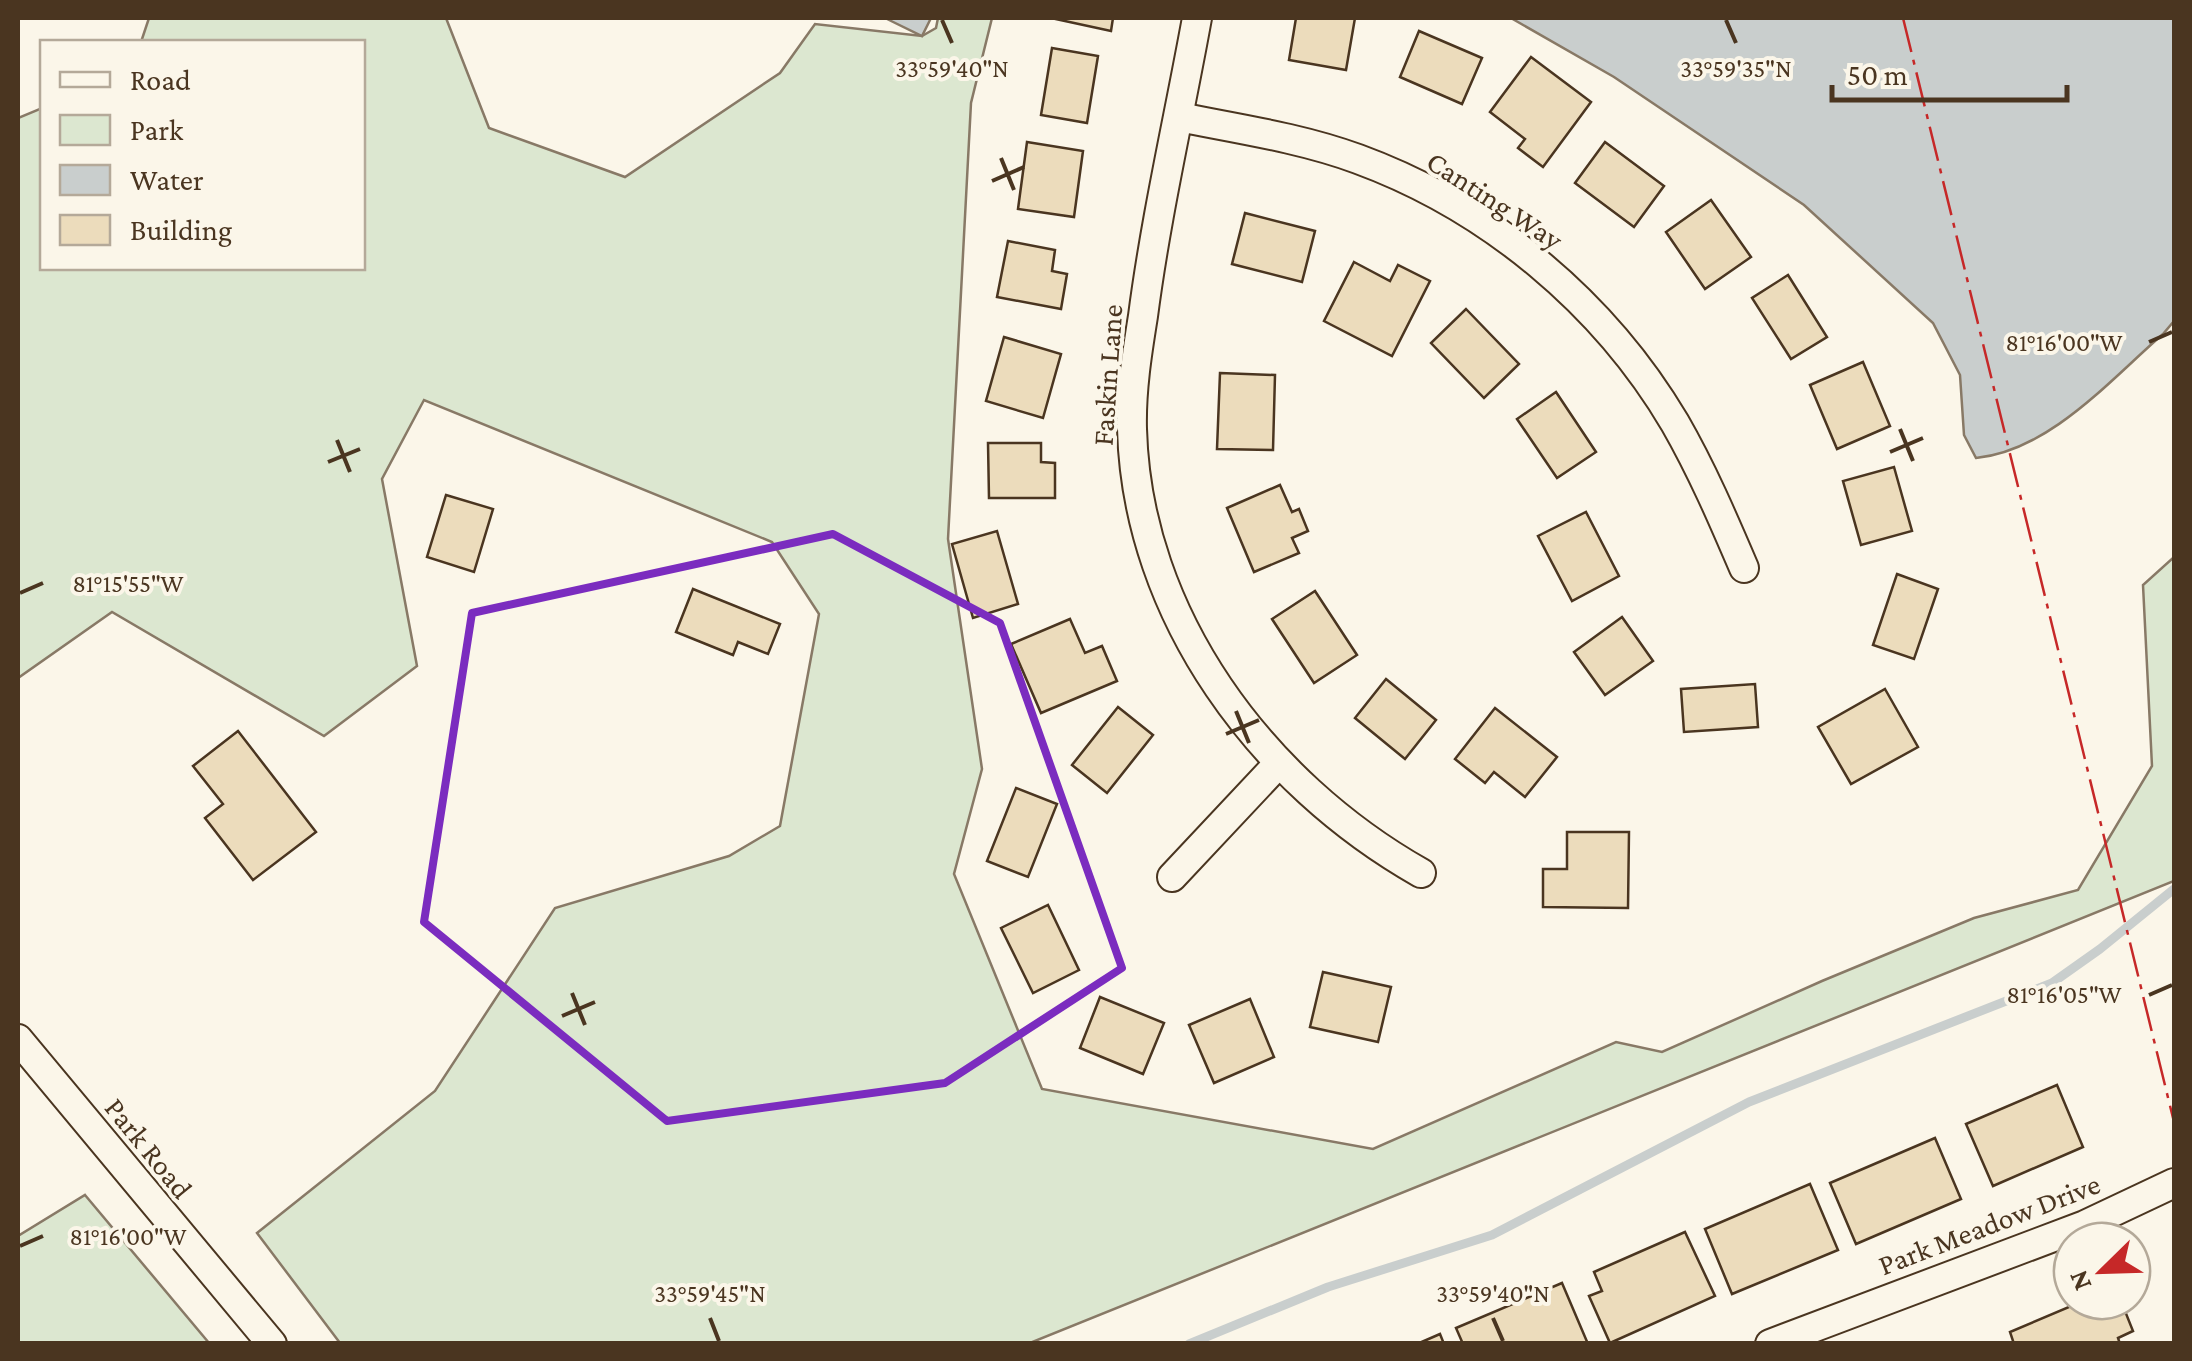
<svg xmlns="http://www.w3.org/2000/svg" width="2192" height="1361" viewBox="0 0 2192 1361" font-family="'Crimson Pro',serif">
<style>
.green{fill:#dce7d0;stroke:#887966;stroke-width:2.5}
.water{fill:#c9cecd;stroke:#887966;stroke-width:2.5}
.lines{fill:none;stroke-linecap:round;stroke-linejoin:round}
.stream{stroke:#c9cecd;stroke-width:9}
.building{fill:#ecdcbc;stroke:#4a3520;stroke-width:2.5}
.minor-casing{stroke:#4a3520;stroke-width:32}
.minor{stroke:#fbf6e9;stroke-width:28}
.power{stroke:#c62828;stroke-width:2.5;stroke-dasharray:35 8 5 8;stroke-linecap:butt}
.marked{fill:none;stroke:#7b2cbf;stroke-width:8;stroke-linejoin:round}
.ticks{fill:none;stroke:#4a3520;stroke-width:4}
.labels{text-anchor:middle;dominant-baseline:central;stroke-width:8;stroke-linejoin:round;paint-order:stroke}
.street-label{font-size:30px;fill:#4a3520;stroke:#fbf6e9}
.ticks-label{font-size:25px;text-anchor:middle;fill:#4a3520;stroke:#fbf6e9;stroke-width:8;stroke-linejoin:round;paint-order:stroke}
</style>
<rect width="100%" height="100%" fill="#fbf6e9"/>
<g class="green">
<polygon points="149,18 446,18 489,128 625,177 780,73 815,24 922,36 936,28 938,18 992,18 971,103 948,539 982,769 954,874 1042,1089 1373,1149 1616,1042 1662,1052 1822,981 1974,918 2078,890 2152,766 2143,585 2174,557 2174,881 1030,1343 340,1343 257,1233 435,1091 555,908 729,856 780,826 819,614 772,542 424,400 382,479 417,666 324,736 112,612 18,678 18,118 42,108 42,268 362,268 362,42 141,42"/>
<polygon points="85,1195 209,1343 18,1343 18,1236"/>
</g>
<g class="water">
<polygon points="885,18 931,18 922,36"/>
<path d="M1511,18H2174V321L2163,334C2110,380 2049,451 1976,458L1964,435L1960,375L1933,323L1804,205L1614,77Z"/>
</g>
<g class="lines">
<polyline class="stream" points="1189,1344 1328,1287 1492,1235 1749,1102 2052,983 2100,949 2174,889"/>
</g>
<g class="building">
<polygon points="1051,18 1113,18 1111,31"/>
<polygon points="1296,18 1355,18 1346,70 1289,60"/>
<polygon points="1419,31 1482,58 1462,104 1400,77"/>
<polygon points="1052,48 1098,56 1087,123 1041,115"/>
<polygon points="1531,57 1591,102 1543,167 1518,148 1525,139 1490,112"/>
<polygon points="1027,142 1083,151 1074,217 1018,209"/>
<polygon points="1605,142 1664,186 1634,227 1575,183"/>
<polygon points="1711,200 1751,257 1705,289 1666,232"/>
<polygon points="1245,213 1315,231 1302,282 1232,264"/>
<polygon points="1008,241 1055,250 1052,271 1067,274 1061,309 997,297"/>
<polygon points="1354,262 1390,281 1398,265 1430,281 1392,356 1324,321"/>
<polygon points="1788,275 1827,337 1791,359 1752,298"/>
<polygon points="1466,309 1519,364 1484,398 1431,343"/>
<polygon points="1004,337 1061,354 1043,418 986,401"/>
<polygon points="1863,362 1890,426 1837,449 1810,385"/>
<polygon points="1220,373 1275,375 1273,450 1217,449"/>
<polygon points="1556,392 1596,452 1557,478 1517,419"/>
<polygon points="988,443 1041,443 1041,462 1055,463 1055,498 989,498"/>
<polygon points="1894,467 1912,531 1861,545 1843,481"/>
<polygon points="1280,485 1292,512 1299,509 1308,531 1292,538 1299,553 1254,572 1227,508"/>
<polygon points="446,495 493,509 474,572 427,557"/>
<polygon points="1586,512 1619,576 1572,601 1538,536"/>
<polygon points="997,531 1018,604 973,618 952,544"/>
<polygon points="1897,574 1938,589 1914,659 1873,645"/>
<polygon points="693,589 780,624 768,654 738,642 733,655 676,632"/>
<polygon points="1315,591 1357,655 1314,683 1272,619"/>
<polygon points="1622,617 1653,661 1605,695 1574,652"/>
<polygon points="1070,619 1085,653 1102,646 1117,681 1041,713 1011,644"/>
<polygon points="1386,679 1436,720 1405,759 1355,718"/>
<polygon points="1755,684 1758,727 1684,732 1681,689"/>
<polygon points="1885,689 1918,747 1851,784 1818,727"/>
<polygon points="1118,707 1153,735 1107,793 1072,765"/>
<polygon points="1495,708 1557,757 1525,797 1494,772 1485,783 1455,759"/>
<polygon points="238,731 316,832 253,880 205,818 223,804 193,766"/>
<polygon points="1016,788 1057,804 1028,877 987,861"/>
<polygon points="1567,832 1629,832 1628,908 1543,907 1543,869 1567,869"/>
<polygon points="1048,905 1079,970 1033,993 1001,928"/>
<polygon points="1323,972 1391,987 1378,1042 1310,1027"/>
<polygon points="1100,997 1164,1023 1143,1074 1080,1048"/>
<polygon points="1250,999 1274,1057 1214,1083 1189,1025"/>
<polygon points="2057,1085 2083,1147 1993,1186 1966,1124"/>
<polygon points="1935,1138 1961,1199 1856,1244 1830,1183"/>
<polygon points="1810,1184 1838,1250 1732,1294 1705,1229"/>
<polygon points="1685,1232 1715,1296 1610,1343 1589,1296 1602,1291 1594,1272"/>
<polygon points="1562,1283 1588,1344 1463,1344 1456,1328"/>
<polygon points="2083,1301 2121,1301 2133,1331 2118,1338 2120,1344 2014,1344 2010,1332"/>
<polygon points="1440,1334 1444,1344 1417,1344"/>
</g>
<g class="lines">
<g class="minor-casing">
<g id="minor">
<path d="M1197,18C1179,117 1156,216 1143,316C1137,353 1131,391 1132,429C1137,616 1262,783 1421,873"/>
<path d="M1179,117C1239,129 1301,138 1358,159C1489,207 1604,303 1675,423C1702,470 1723,519 1744,568"/>
<polyline points="1172,877 1279,763"/>
<polyline points="18,1039 272,1344"/>
<polyline points="1770,1344 2085,1225 2174,1183"/>
</g>
</g>
<use href="#minor" class="minor"/>
<polyline class="power" points="1903,18 2174,1122"/>
</g>
<path class="marked" d="M833,534L1000,623L1122,968L945,1083L667,1121L424,922L472,613Z"/>
<path class="ticks" d="M942,20L952,43M1726,20L1736,43M1001,158L1014,190M992,181L1024,167M2149,342L2172,332M1900,429L1913,461M337,440L350,472M1890,452L1923,438M328,462L360,449M20,593L43,583M1236,711L1249,743M1226,734L1259,720M572,993L585,1025M2149,995L2172,985M562,1016L595,1002M20,1246L43,1236M710,1318L719,1341M1493,1318L1503,1341"/>
<g class="labels">
<g class="street-label">
<text transform="translate(1495 200) rotate(33)">Canting Way</text>
<text transform="translate(1107 375) rotate(-86)">Faskin Lane</text>
<text transform="translate(149 1148) rotate(51)">Park Road</text>
<text transform="translate(1989 1224) rotate(-21)">Park Meadow Drive</text>
</g>
</g>
<g class="ticks-label">
<text x="952" y="77">33°59'40"N</text>
<text x="1736" y="77">33°59'35"N</text>
<text x="2064" y="351">81°16'00"W</text>
<text x="128" y="592">81°15'55"W</text>
<text x="2064" y="1003">81°16'05"W</text>
<text x="128" y="1245">81°16'00"W</text>
<text x="710" y="1302">33°59'45"N</text>
<text x="1493" y="1302">33°59'40"N</text>
</g>
<rect width="2192" height="1361" fill="none" stroke="#4a3520" stroke-width="40"/>
<rect x="40" y="40" width="325" height="230" fill="#fbf6e9" stroke="#b4a999" stroke-width="2.5"/>
<rect x="60" y="72" width="50" height="15" fill="#fbf6e9" stroke="#b4a999" stroke-width="2.5"/>
<text x="130" y="90" font-size="30" fill="#4a3520">Road</text>
<rect x="60" y="115" width="50" height="30" fill="#dce7d0" stroke="#b4a999" stroke-width="2.5"/>
<text x="130" y="140" font-size="30" fill="#4a3520">Park</text>
<rect x="60" y="165" width="50" height="30" fill="#c9cecd" stroke="#b4a999" stroke-width="2.5"/>
<text x="130" y="190" font-size="30" fill="#4a3520">Water</text>
<rect x="60" y="215" width="50" height="30" fill="#ecdcbc" stroke="#b4a999" stroke-width="2.5"/>
<text x="130" y="240" font-size="30" fill="#4a3520">Building</text>
<g transform="translate(2102 1271) rotate(247)"><circle r="48" fill="#fbf6e9" stroke="#b4a999" stroke-width="2.5"/>
<path d="M0-8L18 38L0 25L-18 38Z" fill="#c62828"/>
<text y="-15" font-size="28" font-weight="bold" text-anchor="middle" fill="#4a3520">N</text>
</g>
<path d="M1832 85v15h235v-15" fill="none" stroke="#4a3520" stroke-width="5"/>
<text x="1847" y="85" font-size="30" fill="#4a3520" stroke="#fbf6e9" stroke-width="8" paint-order="stroke">50 m</text>
</svg>
